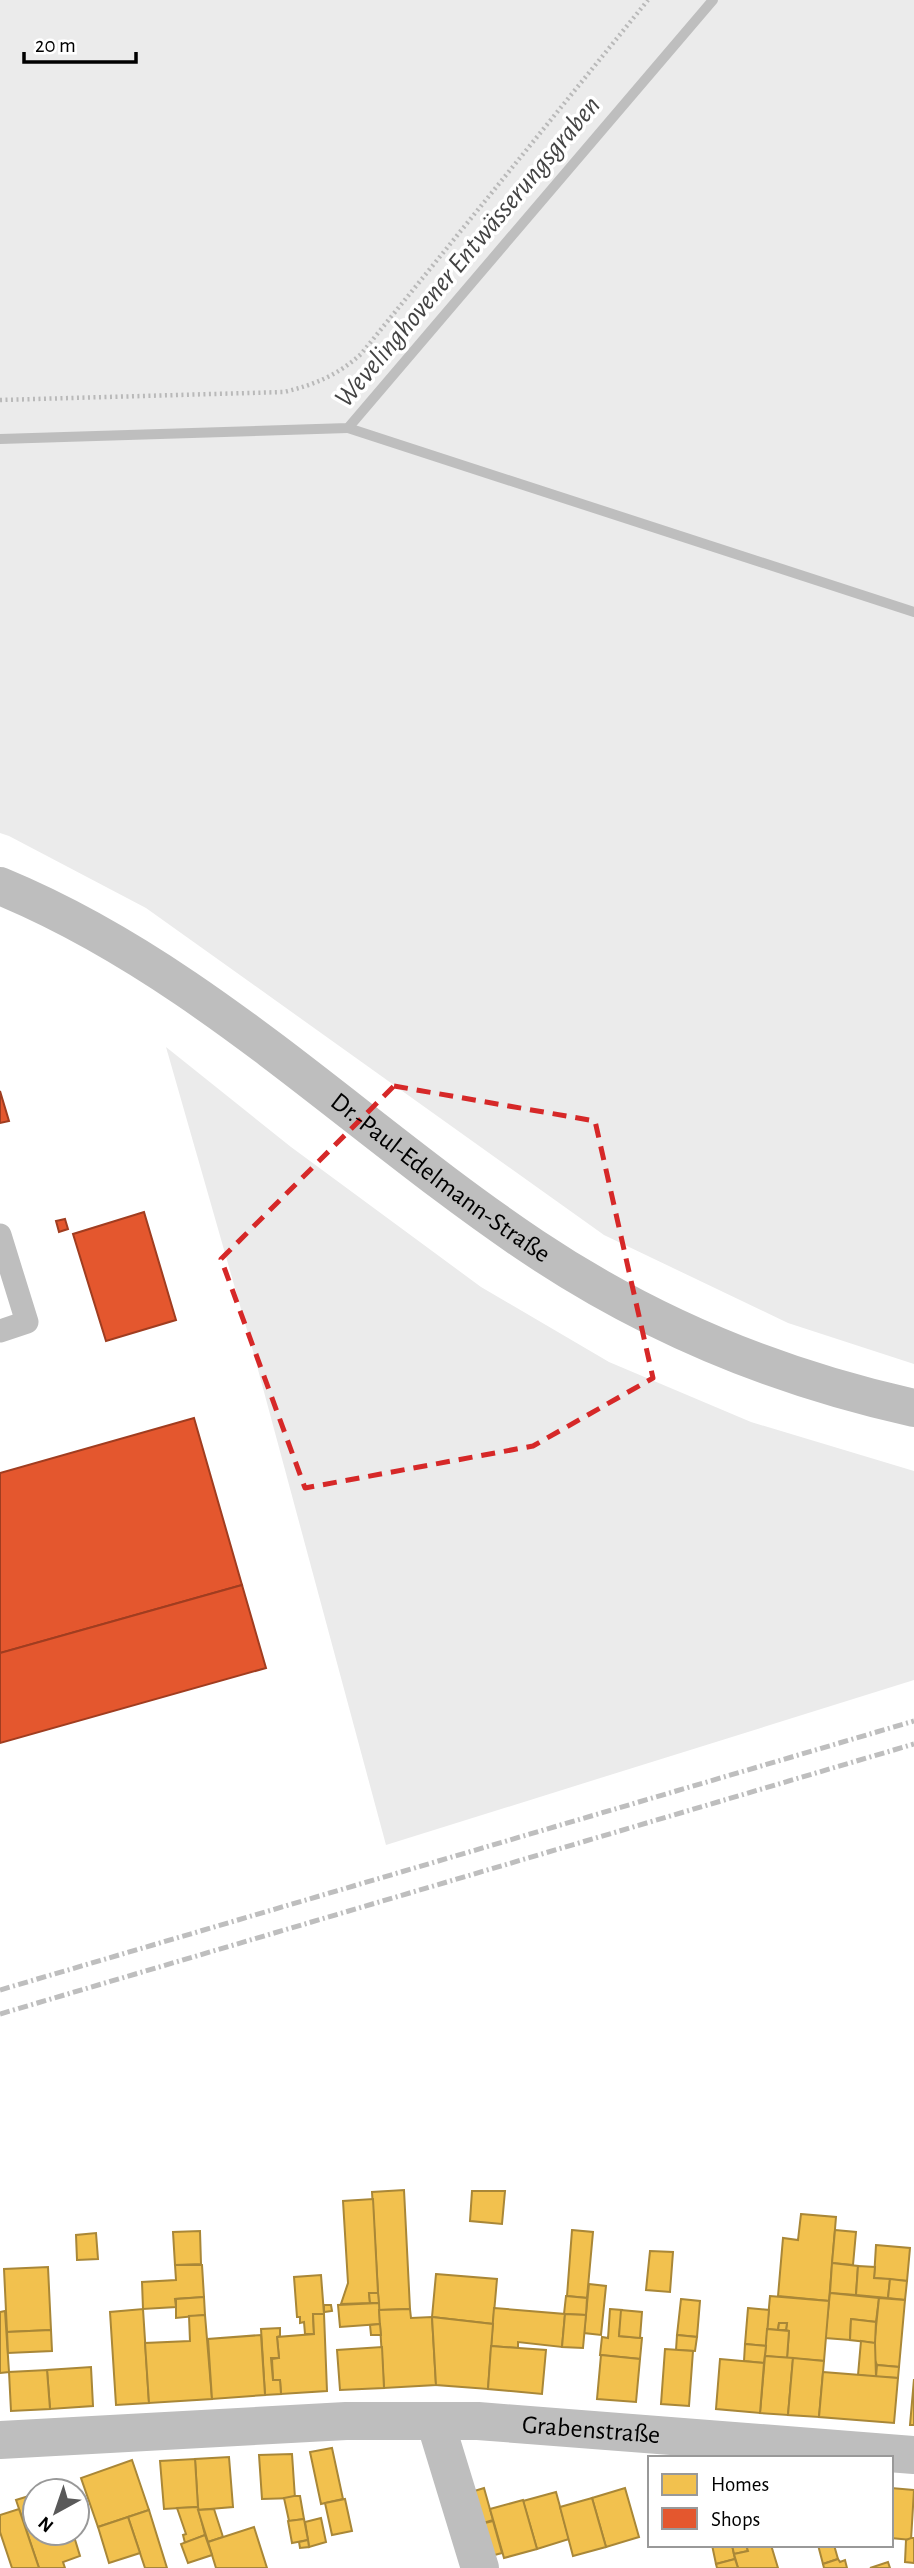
<svg xmlns="http://www.w3.org/2000/svg" width="914" height="2568" viewBox="0 0 914 2568" font-family="'Alegreya Sans',sans-serif">
<style>
.green{fill:#ebebeb}
.homes{fill:#f2c14e;stroke:#a98737;stroke-width:2}
.shops{fill:#e4572e;stroke:#a03d20;stroke-width:2}
.lines{fill:none;stroke-linecap:round;stroke-linejoin:round}
.stream{stroke:#bebebe;stroke-width:10}
.path{stroke:#b9b9b9;stroke-width:4.5;stroke-dasharray:2 3.5;stroke-linecap:butt}
.service{stroke:#bebebe;stroke-width:23}
.minor{stroke:#bebebe;stroke-width:38}
.tertiary{stroke:#bebebe;stroke-width:38}
.rail{stroke:#bebebe;stroke-width:5;stroke-dasharray:10 3.5 2 3.5;stroke-linecap:butt}
.marked{fill:none;stroke:#d62828;stroke-width:5;stroke-dasharray:14 9;stroke-linejoin:round}
.labels{text-anchor:middle;dominant-baseline:central;stroke-width:7;stroke-linejoin:round;paint-order:stroke}
.street-label{font-size:26px;fill:#000;stroke:#fff}
.water-label{font-size:28px;font-style:italic;fill:#434343;stroke:#fff}
</style>
<rect width="100%" height="100%" fill="#fff"/>
<g class="green">
<polygon points="0,0 914,0 914,1364 788,1323 604,1235 146,908 9,836 0,833"/>
<polygon points="166,1047 291,1147 481,1287 609,1362 751,1422 914,1471 914,1680 386,1845 253,1351"/>
</g>
<g class="homes">
<polygon points="404,2190 410,2309 379,2310 372,2192"/>
<polygon points="472,2191 505,2191 502,2224 470,2221"/>
<polygon points="373,2199 378,2293 369,2293 370,2303 341,2304 348,2283 343,2201"/>
<polygon points="801,2214 836,2217 829,2301 778,2296 783,2238 798,2240"/>
<polygon points="572,2230 593,2232 587,2298 567,2296"/>
<polygon points="835,2230 856,2232 853,2265 832,2263"/>
<polygon points="200,2231 201,2264 175,2265 173,2232"/>
<polygon points="96,2233 98,2259 77,2260 76,2235"/>
<polygon points="876,2245 910,2248 907,2281 874,2278"/>
<polygon points="650,2251 673,2252 670,2292 646,2290"/>
<polygon points="832,2263 858,2266 856,2295 830,2293"/>
<polygon points="175,2265 202,2265 204,2297 175,2299 176,2307 143,2309 142,2282 176,2280"/>
<polygon points="858,2266 875,2267 874,2278 890,2279 888,2298 856,2295"/>
<polygon points="48,2267 51,2330 7,2332 4,2269"/>
<polygon points="436,2274 497,2279 493,2324 432,2317"/>
<polygon points="321,2275 324,2314 313,2314 314,2334 305,2334 304,2322 300,2323 300,2317 297,2317 294,2277"/>
<polygon points="890,2279 907,2281 905,2300 888,2298"/>
<polygon points="589,2284 606,2286 601,2335 584,2333"/>
<polygon points="369,2293 378,2293 379,2303 370,2303"/>
<polygon points="830,2293 879,2298 876,2322 851,2319 850,2340 825,2338"/>
<polygon points="566,2296 587,2298 586,2315 564,2314"/>
<polygon points="770,2296 829,2301 824,2361 787,2358 789,2331 786,2330 787,2323 779,2323 778,2330 767,2329"/>
<polygon points="204,2297 205,2315 176,2318 176,2299"/>
<polygon points="879,2298 905,2300 899,2367 877,2365 873,2356"/>
<polygon points="681,2299 700,2301 697,2337 677,2335"/>
<polygon points="379,2303 380,2324 340,2327 338,2305"/>
<polygon points="324,2305 331,2305 332,2311 324,2312"/>
<polygon points="494,2308 565,2314 562,2347 518,2342 518,2348 491,2346"/>
<polygon points="748,2308 769,2310 766,2346 745,2344"/>
<polygon points="143,2309 149,2403 116,2405 110,2312"/>
<polygon points="410,2309 411,2318 432,2317 436,2385 384,2388 379,2310"/>
<polygon points="610,2309 622,2310 619,2336 642,2338 640,2359 600,2355 602,2337 608,2338"/>
<polygon points="621,2310 642,2312 640,2338 619,2336"/>
<polygon points="5,2311 9,2372 0,2373 0,2312"/>
<polygon points="313,2314 324,2314 327,2391 281,2394 280,2380 273,2380 272,2359 279,2358 277,2337 314,2334"/>
<polygon points="565,2314 586,2315 583,2348 562,2347"/>
<polygon points="205,2315 212,2399 149,2403 145,2343 190,2341 189,2316"/>
<polygon points="432,2317 493,2324 488,2389 436,2385"/>
<polygon points="851,2319 876,2322 875,2343 850,2340"/>
<polygon points="779,2323 787,2323 786,2330 778,2330"/>
<polygon points="380,2324 381,2335 371,2335 370,2325"/>
<polygon points="280,2328 280,2336 277,2337 279,2358 271,2358 273,2380 280,2380 281,2394 265,2395 261,2329"/>
<polygon points="767,2329 789,2331 787,2358 765,2356"/>
<polygon points="51,2330 52,2351 8,2353 7,2332"/>
<polygon points="261,2335 265,2395 212,2399 208,2339"/>
<polygon points="677,2335 697,2337 695,2351 676,2350"/>
<polygon points="861,2341 875,2343 876,2377 858,2375"/>
<polygon points="745,2344 766,2346 764,2363 744,2361"/>
<polygon points="491,2346 546,2350 542,2394 488,2389"/>
<polygon points="382,2347 384,2388 340,2390 337,2350"/>
<polygon points="665,2349 693,2351 689,2406 661,2404"/>
<polygon points="601,2355 640,2359 636,2402 597,2399"/>
<polygon points="765,2356 793,2358 788,2415 760,2413"/>
<polygon points="793,2358 824,2361 819,2417 788,2415"/>
<polygon points="720,2359 764,2363 760,2413 716,2409"/>
<polygon points="877,2365 899,2367 898,2378 876,2377"/>
<polygon points="91,2367 93,2406 50,2409 47,2370"/>
<polygon points="47,2370 50,2409 11,2411 9,2372"/>
<polygon points="823,2372 898,2378 894,2423 819,2417"/>
<polygon points="914,2379 914,2425 910,2425"/>
<polygon points="332,2448 343,2499 321,2504 310,2452"/>
<polygon points="292,2454 295,2498 262,2499 259,2455"/>
<polygon points="229,2457 233,2507 198,2510 195,2459"/>
<polygon points="195,2459 198,2507 164,2509 160,2461"/>
<polygon points="132,2460 149,2510 98,2527 81,2478"/>
<polygon points="484,2488 493,2520 477,2525 468,2493"/>
<polygon points="625,2488 639,2537 606,2547 592,2498"/>
<polygon points="891,2488 914,2490 911,2540 891,2538"/>
<polygon points="556,2492 569,2539 537,2549 523,2501"/>
<polygon points="35,2494 35,2533 73,2533 80,2556 63,2562 65,2568 39,2568 16,2500"/>
<polygon points="294,2496 300,2496 304,2519 289,2521 284,2498"/>
<polygon points="592,2498 606,2547 573,2556 560,2507"/>
<polygon points="345,2499 352,2531 332,2535 325,2503"/>
<polygon points="523,2500 537,2549 504,2558 490,2509"/>
<polygon points="198,2507 205,2535 185,2543 183,2535 186,2534 177,2508"/>
<polygon points="19,2509 39,2568 12,2568 0,2532 0,2515"/>
<polygon points="214,2509 223,2537 208,2542 198,2510"/>
<polygon points="149,2510 167,2568 145,2568 128,2517"/>
<polygon points="128,2517 140,2553 109,2563 98,2527"/>
<polygon points="321,2518 326,2542 309,2547 305,2522"/>
<polygon points="304,2519 308,2540 292,2543 288,2521"/>
<polygon points="493,2521 502,2553 487,2557 477,2525"/>
<polygon points="254,2527 267,2568 216,2568 208,2542"/>
<polygon points="205,2535 212,2555 188,2563 181,2544"/>
<polygon points="911,2538 914,2538 914,2563 905,2562 906,2540"/>
<polygon points="308,2540 309,2547 300,2548 299,2542"/>
<polygon points="712,2545 732,2545 735,2559 716,2564"/>
<polygon points="732,2545 746,2545 748,2551 734,2554"/>
<polygon points="746,2545 771,2545 778,2568 738,2568 734,2554 748,2551"/>
<polygon points="818,2545 834,2545 838,2559 823,2564"/>
<polygon points="735,2559 738,2568 717,2568 716,2564"/>
<polygon points="838,2559 840,2562 845,2560 847,2568 824,2568 823,2564"/>
<polygon points="888,2562 890,2568 870,2568"/>
</g>
<g class="shops">
<polygon points="0,1091 9,1121 0,1123"/>
<polygon points="144,1212 176,1320 106,1341 73,1234"/>
<polygon points="65,1219 68,1229 59,1232 56,1221"/>
<polygon points="194,1418 242,1585 0,1653 0,1473"/>
<polygon points="242,1585 266,1668 0,1743 0,1653"/>
</g>
<g class="lines">
<g class="stream">
<polyline points="348,428 914,612"/>
<polyline points="0,439 348,428 713,0"/>
</g>
<path class="path" d="M0,400L284,392C314,385 338,375 361,354L648,0"/>
<polyline class="service" points="0,1235 27,1322 0,1331"/>
<g class="minor">
<polyline points="435,2421 480,2568"/>
<path id="s1" d="M0,2440L346,2421H478L914,2455"/>
</g>
<path class="tertiary" id="s2" d="M0,886C201,969 355,1128 533,1247C648,1324 778,1378 914,1408"/>
<g class="rail">
<polyline points="0,1990 914,1721"/>
<polyline points="0,2014 914,1744"/>
</g>
</g>
<path class="marked" d="M394,1086L595,1121L653,1378L533,1446L305,1488L221,1259Z"/>
<g class="labels">
<g class="street-label">
<text stroke="none"><textPath href="#s2" startOffset="530">Dr.-Paul-Edelmann-Straße</textPath></text>
<text stroke="none"><textPath href="#s1" startOffset="592">Grabenstraße</textPath></text>
</g>
<g class="water-label">
<text transform="translate(468 252) rotate(-50)">Wevelinghovener Entwässerungsgraben</text>
</g>
</g>
<rect x="648" y="2456" width="245" height="91" fill="#ffffff" stroke="#999999" stroke-width="2"/>
<rect x="662" y="2474" width="35" height="21" fill="#f2c14e" stroke="#999999" stroke-width="2"/>
<text x="711" y="2491" font-size="21" fill="#000000">Homes</text>
<rect x="662" y="2508" width="35" height="21" fill="#e4572e" stroke="#999999" stroke-width="2"/>
<text x="711" y="2526" font-size="21" fill="#000000">Shops</text>
<g transform="translate(56 2512) rotate(220)"><circle r="33" fill="#ffffff" stroke="#999999" stroke-width="2"/>
<path d="M0-5L12 26L0 18L-12 26Z" fill="#595959"/>
<text y="-10" font-size="19" font-weight="bold" text-anchor="middle" fill="#000000">N</text>
</g>
<path d="M24 52v10h112v-10" fill="none" stroke="#000000" stroke-width="3.5"/>
<text x="35" y="52" font-size="21" fill="#000000" stroke="#ffffff" stroke-width="5" paint-order="stroke">20 m</text>
</svg>
